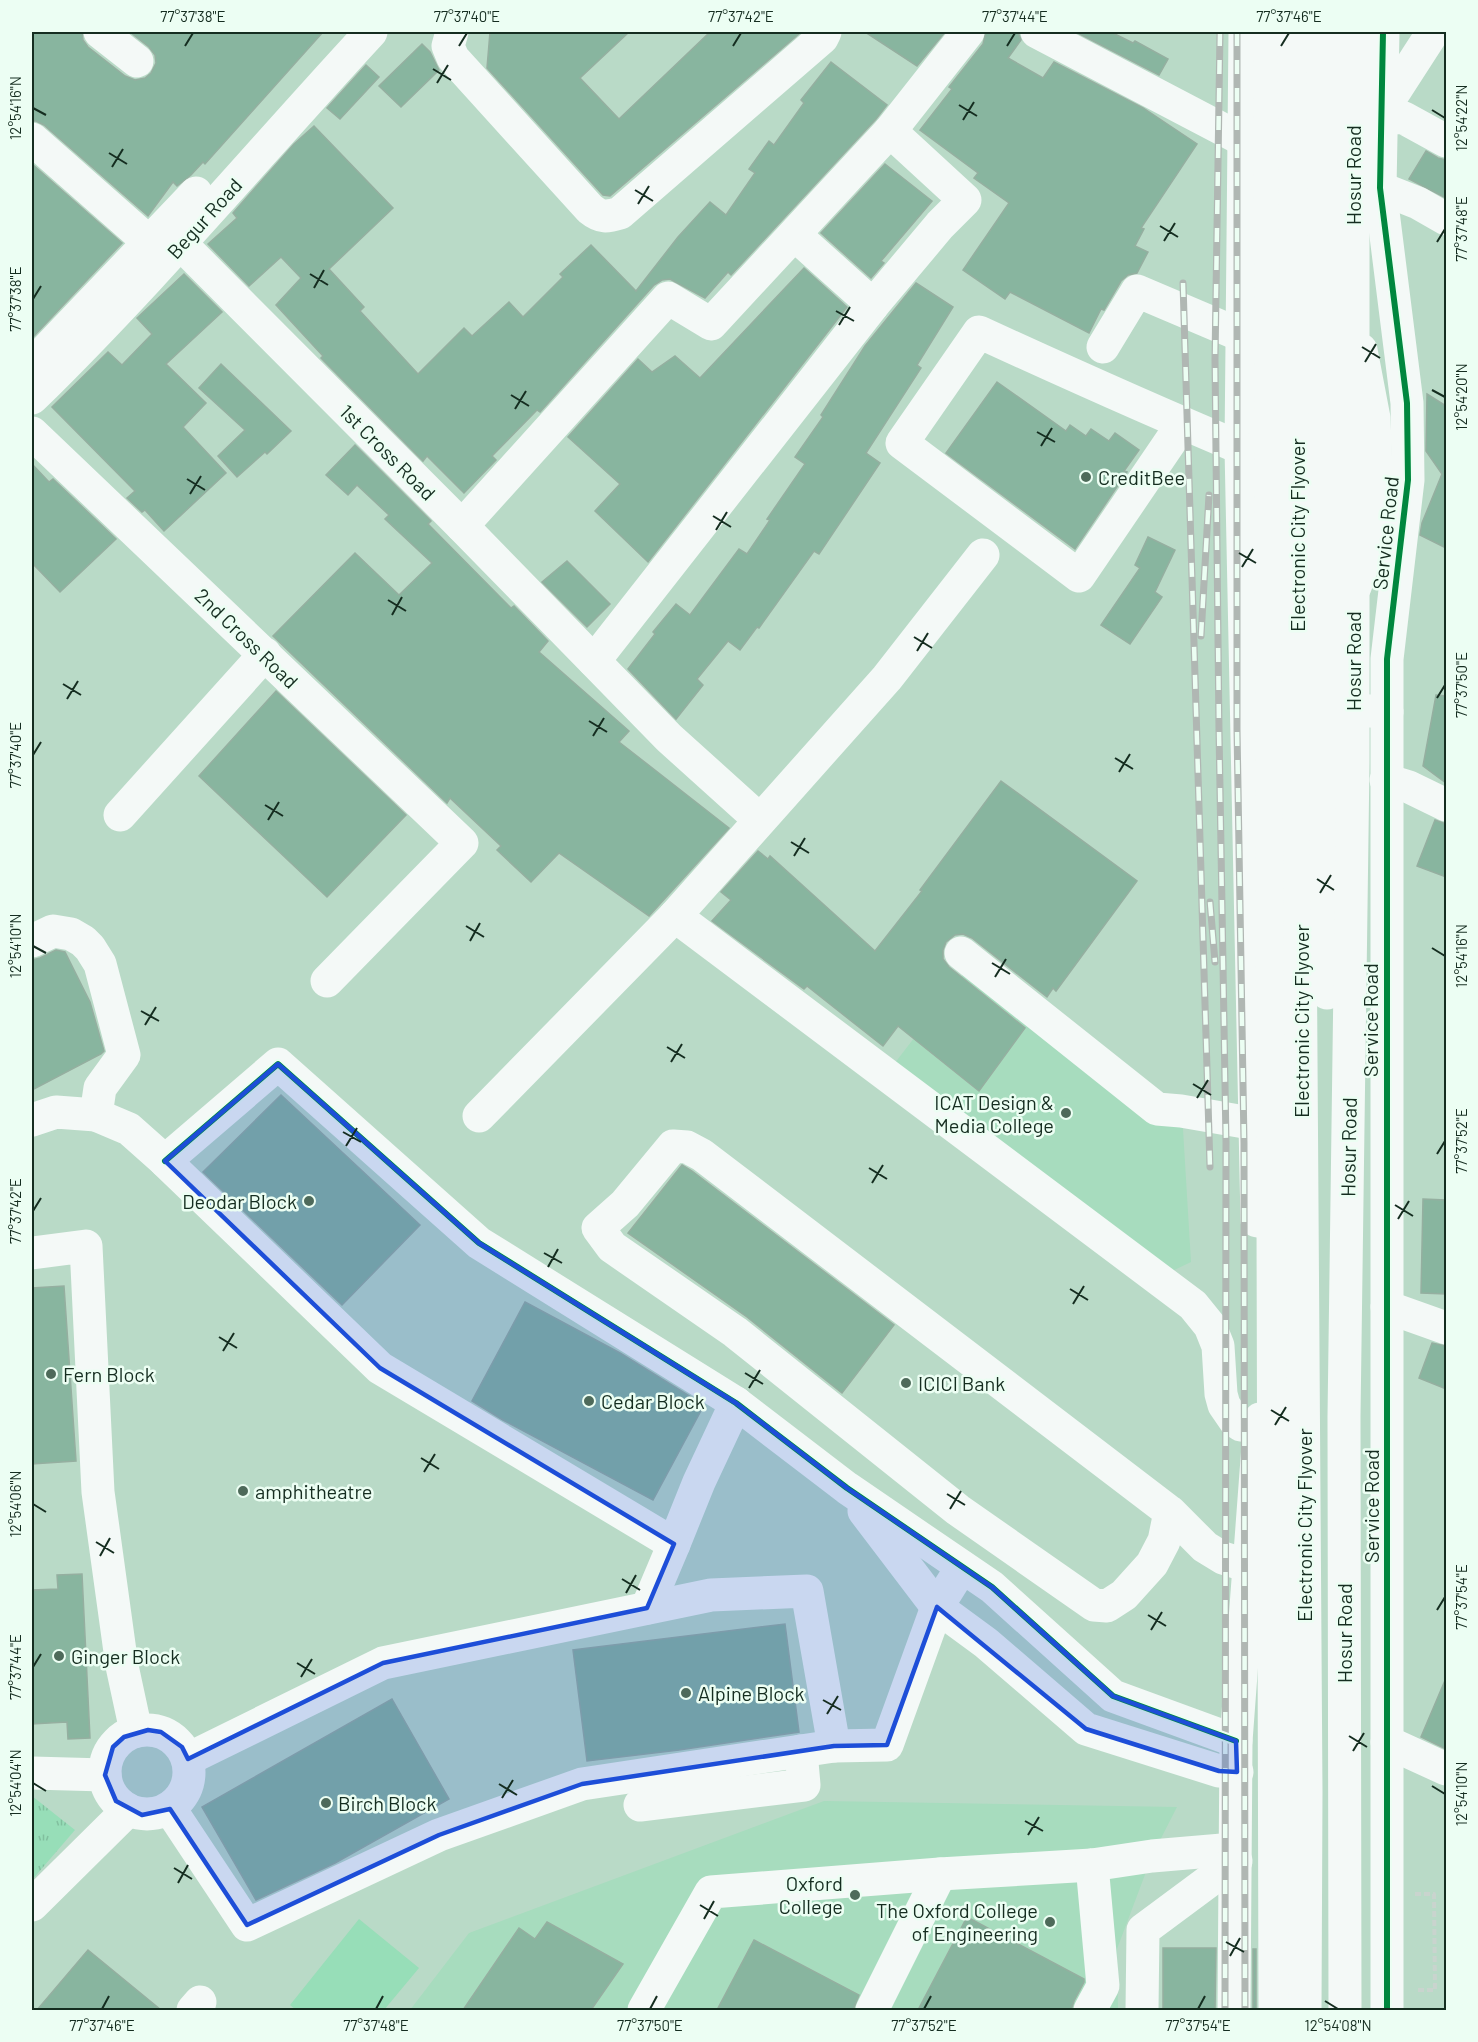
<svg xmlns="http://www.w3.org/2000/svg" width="1478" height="2042" viewBox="0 0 1478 2042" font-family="Barlow,sans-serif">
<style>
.built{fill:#a7dcbe}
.park{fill:url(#park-tufts)}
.pitch{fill:#97deb8}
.building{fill:#88b59f;stroke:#95afa0;stroke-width:1.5}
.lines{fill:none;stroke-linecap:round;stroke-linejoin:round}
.path{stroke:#c9d4ce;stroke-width:4;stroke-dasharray:6 3;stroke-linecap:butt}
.minor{stroke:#f4f9f7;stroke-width:33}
.major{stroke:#f4f9f7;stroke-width:33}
.highway{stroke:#f4f9f7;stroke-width:33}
.rail-casing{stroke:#b0b7b3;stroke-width:7}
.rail{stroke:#ecfef3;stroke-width:4.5;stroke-dasharray:14;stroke-linecap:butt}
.cycleway-casing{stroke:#ecfef3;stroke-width:10}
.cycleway{stroke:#00873e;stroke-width:6}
.marked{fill:#1d4ed8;fill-opacity:0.2;stroke:#1d4ed8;stroke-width:4.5;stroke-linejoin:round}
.ticks{fill:none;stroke:#152d20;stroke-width:2}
.poi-dot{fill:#4e6a5a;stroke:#ecfef3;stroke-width:2}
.labels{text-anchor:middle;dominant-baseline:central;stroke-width:5;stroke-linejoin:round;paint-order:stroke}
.street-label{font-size:20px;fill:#152d20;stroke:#ecfef3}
.poi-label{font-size:20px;fill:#152d20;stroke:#ecfef3;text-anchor:start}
.neatline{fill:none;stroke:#152d20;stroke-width:2}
.ticks-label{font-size:15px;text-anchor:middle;fill:#152d20}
</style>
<defs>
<pattern id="park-tufts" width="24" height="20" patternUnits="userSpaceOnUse" patternTransform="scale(1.5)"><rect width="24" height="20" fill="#97deb8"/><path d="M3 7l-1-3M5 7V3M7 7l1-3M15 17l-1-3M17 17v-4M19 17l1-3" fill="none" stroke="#81bf9e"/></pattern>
</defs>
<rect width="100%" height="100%" fill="#b9dac7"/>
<g class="built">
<polygon points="978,955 1156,1095 1179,1097 1183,1129 1191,1262 1166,1274 891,1068"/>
<polygon points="824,1801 1177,1807 1152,1856 1117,1949 1118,2010 410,2010 469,1933"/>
</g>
<polygon class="park" points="32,1796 75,1830 32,1880"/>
<polygon class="pitch" points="359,1919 419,1968 384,2010 296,2010 290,2005"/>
<g class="building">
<polygon points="32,32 82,32 83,40 88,47 125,76 135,80 145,78 151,73 156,63 155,55 149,47 130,32 323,32 205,164 203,162 191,175 177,186 173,182 148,216 44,125 36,121 32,121"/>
<polygon points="490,32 629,32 580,78 619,119 710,32 801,32 610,196 603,195 487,68"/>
<polygon points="865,32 945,32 917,66"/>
<polygon points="986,32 1018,32 1021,40 1008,58 1043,78 1054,62 1143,108 1197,144 1141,228 1144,229 1135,246 1148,252 1137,273 1128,275 1121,281 1104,310 1101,309 1089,333 1010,292 1005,299 963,270 1009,203 974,178 978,173 920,130 952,89 949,87 983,44"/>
<polygon points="1076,32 1111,32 1133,43 1135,41 1168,59 1159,75"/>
<polygon points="422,44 430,52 439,70 401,107 379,86"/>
<polygon points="831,62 887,105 876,119 731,275 728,272 705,298 670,279 662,280 654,285 540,412 537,410 492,456 496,460 464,493 427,456 423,461 321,358 323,356 276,305 301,278 281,257 249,286 208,244 237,218 233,213 294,144 314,126 393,208 329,269 364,307 360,311 418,374 464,328 472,336 509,302 523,317 563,277 560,274 591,245 636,291 678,237 710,202 726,215 755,173 749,169 769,141 774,145 804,103 801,100"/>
<polygon points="366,65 379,77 340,119 327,108"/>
<polygon points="1426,151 1438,158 1446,160 1446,198 1409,179"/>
<polygon points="32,164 122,243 32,338"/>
<polygon points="885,164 932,201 881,261 884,263 871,278 821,233"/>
<polygon points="804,268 847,307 648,562 595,511 620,484 568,437 638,359 652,372 675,356 700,378"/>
<polygon points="184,274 222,312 166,364 206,403 183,427 226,473 164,531 145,510 142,512 127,498 135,491 52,407 108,352 122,365 152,334 137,318"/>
<polygon points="916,283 953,307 917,365 921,368 866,453 880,463 819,554 814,551 759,628 757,627 740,650 728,641 697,679 703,685 676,719 628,669 655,634 653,632 676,604 690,615 739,549 747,554 770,520 767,519 805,464 795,457 823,417 821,415 865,346"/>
<polygon points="221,364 291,431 267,454 265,452 237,477 218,456 245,430 199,388"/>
<polygon points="997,382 1066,431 1070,425 1086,436 1091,429 1109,441 1115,433 1139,450 1124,471 1127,472 1075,549 946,453"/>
<polygon points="1427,394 1446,406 1446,548 1420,535 1422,523 1442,474 1426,451"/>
<polygon points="355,445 431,521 428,524 511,608 514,606 548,641 539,652 629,731 619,742 729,828 649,916 559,853 531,882 497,850 501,846 450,798 447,803 273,636 355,553 399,595 432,563 385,519 389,515 357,485 348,495 326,475"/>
<polygon points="32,464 49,482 53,479 116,539 60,592 32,563"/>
<polygon points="1148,537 1175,550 1155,592 1162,597 1130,644 1101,625 1140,568 1135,565"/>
<polygon points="567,561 610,604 587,627 542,582"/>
<polygon points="276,691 406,815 327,897 199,776"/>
<polygon points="1436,695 1446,696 1446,783 1423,766"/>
<polygon points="1001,781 1137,881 1056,991 1053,988 1047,997 972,938 963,934 955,935 946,942 943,950 943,959 949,967 1025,1028 979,1091 898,1026 883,1046 807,986 804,989 712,921 731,900 721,892 758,851 768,859 770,856 875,951 922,891 920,890"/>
<polygon points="1435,820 1446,824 1446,877 1417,866"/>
<polygon points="56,950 65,952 90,1002 104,1051 101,1054 32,1090 32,960 40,958"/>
<polygon points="281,1095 420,1225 342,1305 203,1172"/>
<polygon points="682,1165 692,1171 894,1325 842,1393 747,1317 628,1233"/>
<polygon points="1423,1199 1446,1200 1446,1294 1421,1293"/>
<polygon points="64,1286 76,1461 32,1464 32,1288"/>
<polygon points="525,1302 620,1353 704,1405 653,1500 503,1420 472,1401"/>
<polygon points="1432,1343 1446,1346 1446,1389 1419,1378"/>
<polygon points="82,1574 90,1738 68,1739 67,1722 32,1724 32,1590 58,1589 57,1575"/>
<polygon points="785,1624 799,1732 679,1750 587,1761 573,1650"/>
<polygon points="1446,1678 1446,1749 1421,1737"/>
<polygon points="392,1699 449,1799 335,1863 256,1900 202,1807"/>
<polygon points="967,1917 1084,1979 1084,1982 1074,2001 1071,2010 918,2010"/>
<polygon points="547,1922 623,1964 591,2010 463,2010 519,1928 535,1939"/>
<polygon points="754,1940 859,1995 853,2010 717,2010"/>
<polygon points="1163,1948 1216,1948 1215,2010 1163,2010"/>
<rect x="1253" y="1949" width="3" height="61"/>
<polygon points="88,1950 161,2010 37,2010"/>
</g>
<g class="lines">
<polyline class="path" points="1415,1894 1434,1894 1435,1990 1415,1990"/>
<g class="minor">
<polyline points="100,32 137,61"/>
<path d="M452,32L448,46L453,58L590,209C601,218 607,217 620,213L822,38L825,32"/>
<polyline points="1037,32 1245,141"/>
<polyline points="1245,32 1241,448 1257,1221"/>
<polyline points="1383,32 1380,188 1407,403 1408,480 1387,659 1387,2010"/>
<polyline points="1382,117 1404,118 1446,141"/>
<polyline points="32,139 150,243"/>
<polyline points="1380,188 1418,203 1446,219"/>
<polyline points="795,235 873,305"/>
<polyline points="181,244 462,526 669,738 760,820"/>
<polyline points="1103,347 1137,291 1243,336"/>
<path d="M1183,423L1079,576L902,443L979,332C1066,372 1153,411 1241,448"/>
<polyline points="32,433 462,843 327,981"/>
<polyline points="462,526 668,298 711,324 890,131 968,32"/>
<polyline points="1355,587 1378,523 1374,418 1361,350"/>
<polyline points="594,661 873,305 940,225 965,200 890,131"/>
<polyline points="1386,780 1409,787 1446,805"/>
<polyline points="120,815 265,654"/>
<polyline points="675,916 1193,1305 1210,1326 1218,1346 1221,1394 1224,1405 1235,1421 1241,1425 1260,1428"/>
<polyline points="32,941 53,931 71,934 83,941 90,948 100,964 124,1055 100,1088 96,1115 56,1112 32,1120"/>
<polyline points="961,953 1157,1109 1181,1111 1256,1124"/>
<polyline points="96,1115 129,1129 165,1161 380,1368 674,1544 699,1482 736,1403"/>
<polyline points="479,1116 675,916 887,678 983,555"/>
<polyline points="165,1161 278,1064 479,1243 736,1403 847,1488 992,1587 1113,1696 1236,1741"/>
<polyline points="32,1253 86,1246 98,1492 122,1666 136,1731"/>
<polyline points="1387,1307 1446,1328"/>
<polyline points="864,1511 937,1607 986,1643 1086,1729 1219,1771 1237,1772"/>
<polyline points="1170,1512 1164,1541 1152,1564 1124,1595 1107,1606 1094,1605 958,1510 735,1332 612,1247 598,1228 625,1204 673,1146 687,1147 702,1155 1170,1512 1205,1547 1223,1558 1248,1566"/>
<polyline points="647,1608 674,1544"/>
<circle cx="147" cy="1772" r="42"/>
<polyline points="1387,1742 1446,1769"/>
<polyline points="188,1759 383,1663 711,1595 807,1591 834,1746"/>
<polyline points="32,1773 105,1775"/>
<polyline points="640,1805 804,1785 801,1751"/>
<polyline points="170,1809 247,1925 439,1835 582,1784 834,1746 887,1745 937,1607 962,1567"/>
<polyline points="32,1905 128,1810"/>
<polyline points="193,2010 200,2002"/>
<polyline points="644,2010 711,1892 940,1874 1092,1865 1152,1856 1234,1849"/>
<polyline points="872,2010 940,1874"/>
<polyline points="1090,2010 1103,1986 1092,1865"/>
<polyline points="1142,2010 1143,1930 1236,1861"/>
<polyline points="1234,2010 1236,1741 1260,1419"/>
</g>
<g class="major">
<polyline points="1382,111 1433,32"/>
<polyline points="32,365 196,193"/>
<path d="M32,398C151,282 258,154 371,32"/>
</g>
<g class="highway">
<polyline points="1270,32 1275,2010"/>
<polyline points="1294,32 1306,1792 1305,2010"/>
<polyline points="1323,32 1327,993"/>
<polyline points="1353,710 1387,712"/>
<polyline points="1345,2010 1344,1417 1353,762 1353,32"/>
</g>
<g class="rail-casing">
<g id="rail">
<polyline points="1220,32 1215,360 1219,730 1226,1142 1225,2010"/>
<polyline points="1237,32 1237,729 1244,1143 1245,2010"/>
<polyline points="1183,283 1210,1167"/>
<polyline points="1201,636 1209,495"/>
<polyline points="1210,902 1215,962"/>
</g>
</g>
<use href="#rail" class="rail"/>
<g class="cycleway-casing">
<g id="cycleway">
<polyline points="1383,32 1380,188 1407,403 1408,480 1387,659 1387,2010"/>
<polyline points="165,1161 278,1064 479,1243 736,1403 847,1488 992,1587 1113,1696 1236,1741"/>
</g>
</g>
<use href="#cycleway" class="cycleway"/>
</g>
<path class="marked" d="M278,1064L479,1243L736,1403L847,1488L992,1587L1113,1696L1236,1741L1237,1772L1219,1771L1086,1729L937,1607L887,1745L834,1746L582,1784L439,1835L247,1925L170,1809L142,1815L116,1801L105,1775L113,1747L124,1737L148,1730L161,1732L182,1747L188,1759L383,1663L647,1608L674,1544L380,1368L165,1161Z"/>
<path class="ticks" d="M185,46L193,33M459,46L467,33M733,46L741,33M1007,46L1015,33M1281,46L1289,33M433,69L451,80M437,83L448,65M959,105L977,116M33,108L46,115M1432,110L1445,118M963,120L974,102M109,153L127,164M112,167L123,149M635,190L653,201M638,204L649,186M1160,226L1178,237M1164,241L1175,223M1437,242L1445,229M310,274L328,285M314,288L324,270M33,299L41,286M836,311L854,321M839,325L850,307M1362,347L1380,358M1365,362L1376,344M1432,390L1445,397M511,395L529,406M515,409L526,391M1037,432L1055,442M1041,446L1052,428M187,479L205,490M190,494L201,476M713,516L731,527M716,530L727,512M1239,553L1256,563M1242,567L1253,549M388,600L406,611M392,615L402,597M914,637L932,648M917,651L928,633M63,684L81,695M1437,698L1445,685M67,699L78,681M589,721L607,732M593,736L604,718M33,755L41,742M1115,758L1133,769M1119,772L1130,754M265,805L283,816M268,820L279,802M791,842L809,853M794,856L805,838M1317,879L1334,890M1320,893L1331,875M466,926L484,937M470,941L480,923M33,946L46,953M1432,948L1445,956M992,963L1010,974M995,977L1006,959M141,1011L159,1021M145,1025L156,1007M667,1047L685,1058M671,1062L682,1044M1193,1084L1211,1095M1197,1098L1208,1080M343,1132L361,1142M346,1146L357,1128M1437,1154L1445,1141M869,1168L887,1179M872,1183L883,1165M1395,1205L1413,1216M33,1211L41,1198M1398,1219L1409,1201M544,1253L562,1263M548,1267L558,1249M1070,1289L1088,1300M1073,1304L1084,1286M219,1337L237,1348M223,1351L234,1333M745,1373L763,1384M749,1388L760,1370M1271,1410L1289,1421M1275,1425L1286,1407M421,1458L439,1469M424,1472L435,1454M947,1494L965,1505M33,1504L46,1512M950,1509L961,1491M96,1542L114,1553M100,1556L110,1538M622,1579L640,1590M626,1593L636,1575M1437,1610L1445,1597M1148,1615L1166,1626M1151,1630L1162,1612M297,1663L315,1674M33,1667L41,1654M301,1677L312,1659M823,1700L841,1710M827,1714L838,1696M1349,1736L1367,1747M1353,1751L1364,1733M33,1783L46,1791M499,1784L517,1795M1432,1786L1445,1794M502,1798L513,1780M1025,1821L1043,1831M1028,1835L1039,1817M174,1868L192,1879M178,1883L188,1865M700,1905L718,1916M704,1919L714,1901M1226,1942L1244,1952M1230,1956L1240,1938M1325,2001L1338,2009M102,2009L109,1996M376,2009L383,1996M650,2009L657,1996M924,2009L931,1996M1198,2009L1205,1996"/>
<g class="poi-dot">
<circle cx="1086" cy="477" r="6"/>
<circle cx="1066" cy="1113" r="6"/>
<circle cx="309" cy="1201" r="6"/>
<circle cx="51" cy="1374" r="6"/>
<circle cx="906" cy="1383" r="6"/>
<circle cx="589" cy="1401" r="6"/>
<circle cx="243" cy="1491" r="6"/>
<circle cx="59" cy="1656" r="6"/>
<circle cx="686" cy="1693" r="6"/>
<circle cx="326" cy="1803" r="6"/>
<circle cx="855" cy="1895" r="6"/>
<circle cx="1050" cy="1922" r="6"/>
</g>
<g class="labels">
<g class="street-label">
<text transform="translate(1353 175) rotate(-90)">Hosur Road</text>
<text transform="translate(204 218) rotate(-48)">Begur Road</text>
<text transform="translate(388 452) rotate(45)">1st Cross Road</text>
<text transform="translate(1385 533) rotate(-84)">Service Road</text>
<text transform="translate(1297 535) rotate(-90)">Electronic City Flyover</text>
<text transform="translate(247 638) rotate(44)">2nd Cross Road</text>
<text transform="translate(1353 661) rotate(-90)">Hosur Road</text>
<text transform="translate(1370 1020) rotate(-90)">Service Road</text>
<text transform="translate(1301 1021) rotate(-90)">Electronic City Flyover</text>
<text transform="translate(1348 1147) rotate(-89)">Hosur Road</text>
<text transform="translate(1371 1506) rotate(-90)">Service Road</text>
<text transform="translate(1304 1525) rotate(-90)">Electronic City Flyover</text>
<text transform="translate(1344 1633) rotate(-90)">Hosur Road</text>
</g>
<g class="poi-label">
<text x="1098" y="477">CreditBee</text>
<text x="1054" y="1102" text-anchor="end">ICAT Design &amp;<tspan x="1054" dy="23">Media College</tspan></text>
<text x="297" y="1201" text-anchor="end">Deodar Block</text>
<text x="63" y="1374">Fern Block</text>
<text x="918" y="1383">ICICI Bank</text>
<text x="601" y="1401">Cedar Block</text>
<text x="255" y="1491">amphitheatre</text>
<text x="71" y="1656">Ginger Block</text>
<text x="698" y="1693">Alpine Block</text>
<text x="338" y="1803">Birch Block</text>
<text x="843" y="1883" text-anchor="end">Oxford<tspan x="843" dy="23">College</tspan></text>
<text x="1038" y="1910" text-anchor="end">The Oxford College<tspan x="1038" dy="23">of Engineering</tspan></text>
</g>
</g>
<rect width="1478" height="2042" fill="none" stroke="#ecfef3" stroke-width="66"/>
<rect x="33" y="33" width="1412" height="1976" class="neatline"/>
<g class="ticks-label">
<text x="193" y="22">77°37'38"E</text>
<text x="467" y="22">77°37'40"E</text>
<text x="741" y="22">77°37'42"E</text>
<text x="1015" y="22">77°37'44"E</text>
<text x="1289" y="22">77°37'46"E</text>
<text transform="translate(16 108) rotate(-90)" y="5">12°54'16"N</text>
<text transform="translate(1462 118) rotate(-90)" y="5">12°54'22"N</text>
<text transform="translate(1462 229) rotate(-90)" y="5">77°37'48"E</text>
<text transform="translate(16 299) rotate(-90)" y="5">77°37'38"E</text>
<text transform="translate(1462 397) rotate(-90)" y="5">12°54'20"N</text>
<text transform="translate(1462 685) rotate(-90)" y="5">77°37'50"E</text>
<text transform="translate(16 755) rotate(-90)" y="5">77°37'40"E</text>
<text transform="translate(16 946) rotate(-90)" y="5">12°54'10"N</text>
<text transform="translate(1462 956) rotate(-90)" y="5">12°54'16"N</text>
<text transform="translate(1462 1141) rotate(-90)" y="5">77°37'52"E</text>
<text transform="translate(16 1211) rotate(-90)" y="5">77°37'42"E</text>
<text transform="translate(16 1504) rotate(-90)" y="5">12°54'06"N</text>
<text transform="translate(1462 1597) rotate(-90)" y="5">77°37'54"E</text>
<text transform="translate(16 1667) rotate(-90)" y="5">77°37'44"E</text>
<text transform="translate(16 1783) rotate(-90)" y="5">12°54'04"N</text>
<text transform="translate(1462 1794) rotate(-90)" y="5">12°54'10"N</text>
<text x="102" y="2031">77°37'46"E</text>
<text x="376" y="2031">77°37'48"E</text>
<text x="650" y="2031">77°37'50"E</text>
<text x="924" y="2031">77°37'52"E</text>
<text x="1198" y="2031">77°37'54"E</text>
<text x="1338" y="2031">12°54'08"N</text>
</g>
</svg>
